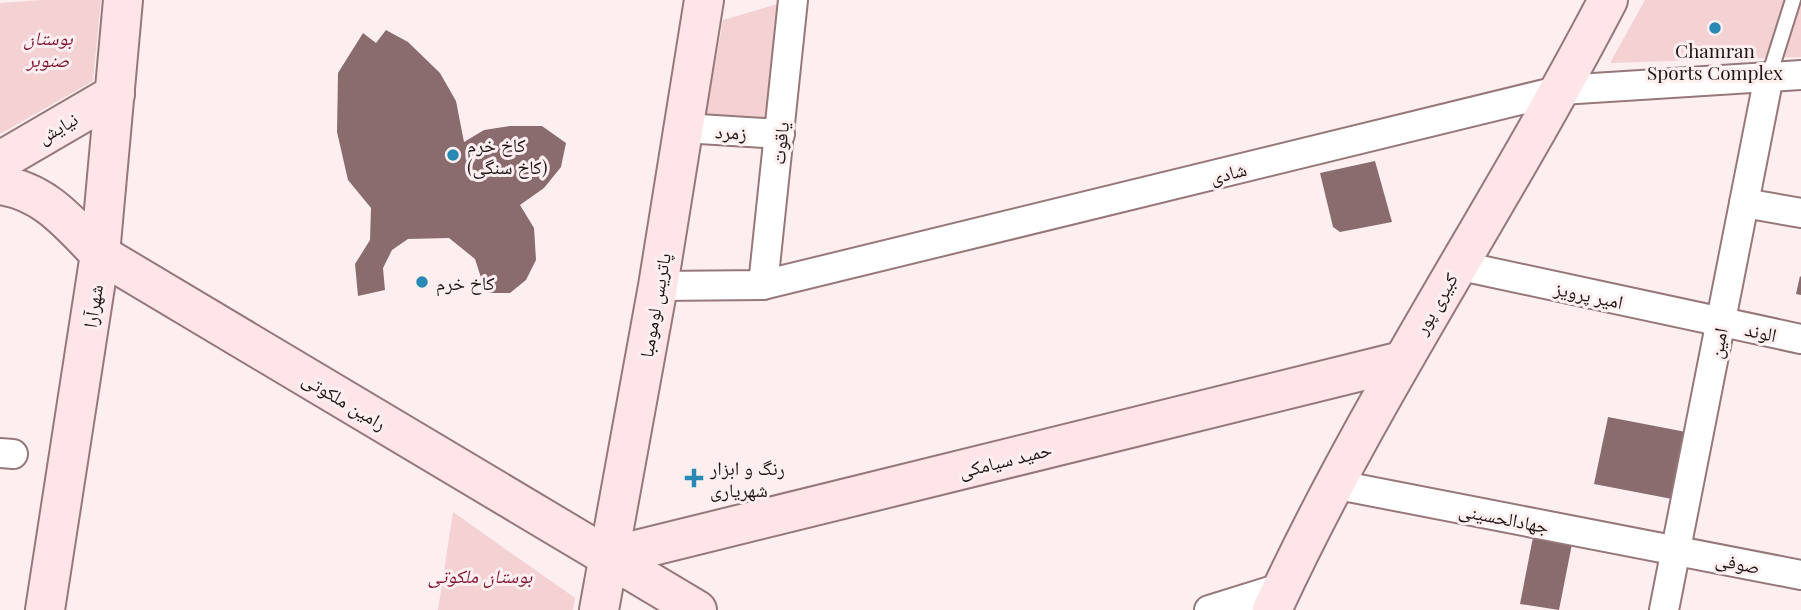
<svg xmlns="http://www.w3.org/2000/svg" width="1801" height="610" viewBox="0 0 1801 610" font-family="'Playfair Display','Noto Naskh Arabic',serif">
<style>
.green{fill:#f4d1d3}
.building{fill:#8b6c6e}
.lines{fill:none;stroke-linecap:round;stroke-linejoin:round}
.lane-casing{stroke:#97787a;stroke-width:18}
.street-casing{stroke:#97787a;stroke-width:32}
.secondary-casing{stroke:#97787a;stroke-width:42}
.lane{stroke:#fff;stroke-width:14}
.street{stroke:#fff;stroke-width:28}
.secondary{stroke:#fee5e7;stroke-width:38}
.poi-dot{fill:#288ab4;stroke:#fdeff0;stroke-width:2.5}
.labels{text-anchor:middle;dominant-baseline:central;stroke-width:6;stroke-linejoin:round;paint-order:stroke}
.park-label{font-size:19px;font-style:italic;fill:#7e152e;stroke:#fdeff0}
.poi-label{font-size:19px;fill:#201415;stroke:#fdeff0;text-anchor:start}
.street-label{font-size:19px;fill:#201415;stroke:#fdeff0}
</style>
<rect width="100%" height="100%" fill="#fdeff0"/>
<g class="green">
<polygon points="41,0 101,0 93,81 0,134 0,3"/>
<polygon points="1645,0 1801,0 1801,57 1610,63"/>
<polygon points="781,3 765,120 705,118 723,20"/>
<polygon points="453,512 575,598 573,610 438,610"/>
</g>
<g class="building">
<polygon points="386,30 408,42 440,73 456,101 464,142 484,130 510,126 542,126 566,143 561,167 544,188 520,205 534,228 536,260 526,280 510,293 486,293 475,259 449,238 408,239 392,250 383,268 385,290 358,296 355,264 370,240 371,208 348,180 337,132 338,73 363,33 376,43"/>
<polygon points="1375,161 1392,222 1340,232 1333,227 1320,173"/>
<polygon points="1800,276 1801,277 1801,295 1796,294"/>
<polygon points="1608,417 1686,432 1672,499 1594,484"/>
<polygon points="1533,537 1572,544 1559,610 1520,604"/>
</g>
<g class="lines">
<g class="lane-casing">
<polyline id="lane" points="1769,76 1793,0"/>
</g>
<g class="street-casing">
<g id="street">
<polyline points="683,128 780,134"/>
<polyline points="1744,203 1801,213"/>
<polyline points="1457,265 1801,339"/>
<polyline points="763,285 793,0"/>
<polyline points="658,286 763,285 1561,90 1801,75"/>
<polyline points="0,453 13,454"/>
<polyline points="1333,484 1801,575"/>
<polyline points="1209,610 1283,587"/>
<polyline points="1664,610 1769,76"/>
</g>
</g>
<g class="secondary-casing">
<g id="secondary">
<polyline points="0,161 115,94"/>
<path d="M0,185C46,192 69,223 100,254L697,610"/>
<polyline points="608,557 1402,361"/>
<polyline points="45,610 100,254 123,0"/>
<polyline points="599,610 658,286 704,0"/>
<path d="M1272,610C1369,399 1501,206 1608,0"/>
</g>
</g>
<use href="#lane" class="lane"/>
<use href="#street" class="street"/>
<use href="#secondary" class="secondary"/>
</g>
<g class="poi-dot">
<circle cx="1715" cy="28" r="7"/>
<circle cx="453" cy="155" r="7"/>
<circle cx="422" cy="282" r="7"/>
<path d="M690.5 467.5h7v7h7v7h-7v7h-7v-7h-7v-7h7z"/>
</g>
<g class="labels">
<g class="park-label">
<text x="48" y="37">بوستان<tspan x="48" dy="22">صنوبر</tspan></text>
<text x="480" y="575">بوستان ملکوتی</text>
</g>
<g class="poi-label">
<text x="1715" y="50" text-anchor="middle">Chamran<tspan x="1715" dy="22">Sports Complex</tspan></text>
<text x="467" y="144">کاخ خرم<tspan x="467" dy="22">(کاخ سنگی)</tspan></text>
<text x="436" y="282">کاخ خرم</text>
<text x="710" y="467">رنگ و ابزار<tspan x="710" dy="22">شهریاری</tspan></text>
</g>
<g class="street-label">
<text transform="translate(57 127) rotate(-30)">نیایش</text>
<text transform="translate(731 131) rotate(3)">زمرد</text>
<text transform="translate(779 143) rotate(-84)">یاقوت</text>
<text transform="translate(1228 172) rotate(-14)">شادی</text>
<text transform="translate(1589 294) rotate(12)">امیر پرویز</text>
<text transform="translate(1435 303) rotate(-60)">کبیری پور</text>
<text transform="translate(654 305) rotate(-80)">پاتریس لومومبا</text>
<text transform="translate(92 306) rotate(-81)">شهرآرا</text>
<text transform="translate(1761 331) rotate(12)">الوند</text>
<text transform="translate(1717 343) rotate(-79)">امین</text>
<text transform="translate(345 400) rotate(31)">رامین ملکوتی</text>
<text transform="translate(1005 459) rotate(-14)">حمید سیامکی</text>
<text transform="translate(1504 517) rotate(11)">جهادالحسینی</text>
<text transform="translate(1738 562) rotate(11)">صوفی</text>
</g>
</g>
</svg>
